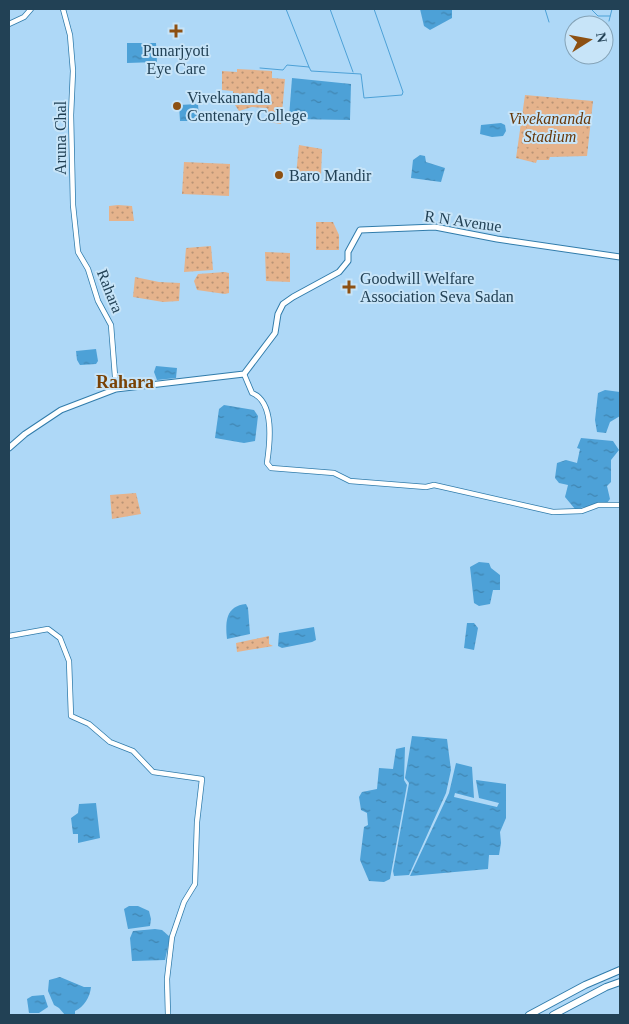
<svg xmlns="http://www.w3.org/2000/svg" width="629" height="1024" font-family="'Times New Roman',serif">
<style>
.green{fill:url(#green-dots)}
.pitch{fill:#e5b38c}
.water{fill:url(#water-ripples)}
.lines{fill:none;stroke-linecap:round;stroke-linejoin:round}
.stream{stroke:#4da1d7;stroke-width:1}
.minor-casing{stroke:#317cab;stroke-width:6}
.major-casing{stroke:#317cab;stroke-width:7}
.highway-casing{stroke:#317cab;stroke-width:8}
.minor{stroke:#fff;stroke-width:4.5}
.major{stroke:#fff;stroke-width:5}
.highway{stroke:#fff;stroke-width:6}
.poi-dot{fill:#8d5012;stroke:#c7e4f8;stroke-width:2}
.labels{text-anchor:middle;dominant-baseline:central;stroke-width:4;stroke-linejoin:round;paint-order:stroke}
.poi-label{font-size:16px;fill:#224155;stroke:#c7e4f8;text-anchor:start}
.park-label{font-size:16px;font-style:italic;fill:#673809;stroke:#c7e4f8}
.street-label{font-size:16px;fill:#224155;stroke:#c7e4f8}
.neighbourhood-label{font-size:18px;font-weight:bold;fill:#794206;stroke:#c7e4f8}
</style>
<defs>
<pattern id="green-dots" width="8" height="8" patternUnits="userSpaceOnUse" patternTransform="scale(1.25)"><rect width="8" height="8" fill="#e5b38c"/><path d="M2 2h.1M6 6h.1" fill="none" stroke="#b99375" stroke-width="1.8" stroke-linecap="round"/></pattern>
<pattern id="water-ripples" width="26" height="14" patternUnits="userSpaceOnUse" patternTransform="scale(1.25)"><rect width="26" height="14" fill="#4da1d7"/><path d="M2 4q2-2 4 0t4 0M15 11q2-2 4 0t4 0" fill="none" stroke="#4085b1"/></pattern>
</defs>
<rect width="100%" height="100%" fill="#aed8f7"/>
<g class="green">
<polygon points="237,69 272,71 272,78 285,79 281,124 268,122 267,108 252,107 239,111 233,102 233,91 222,90 222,71 237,72"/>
<polygon points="525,95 593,101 587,156 550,157 549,160 537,160 536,163 516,158"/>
<polygon points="299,145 322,149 321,177 296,175"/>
<polygon points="184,162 230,164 229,196 182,194"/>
<polygon points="118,205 132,206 134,221 109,221 109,206"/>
<polygon points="316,222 333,222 339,235 339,250 316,250"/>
<polygon points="211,246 213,270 184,272 186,248"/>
<polygon points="265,252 290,253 290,282 266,281"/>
<polygon points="225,272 229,273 229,293 225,294 197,290 194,281 198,274"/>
<polygon points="135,277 159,282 180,283 179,301 163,302 133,297"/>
<polygon points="136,493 141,514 112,519 110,495"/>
<polygon points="269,636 269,644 273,646 237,652 236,643"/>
</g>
<polygon class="pitch" points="529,107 585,111 581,151 525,147"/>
<g class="water">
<polygon points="420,9 452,9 452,18 430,30 424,26"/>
<polygon points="127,43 156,43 157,62 127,63"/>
<polygon points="292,78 351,84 350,120 291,119 289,117"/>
<polygon points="198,104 199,121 180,121 179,105"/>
<polygon points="501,123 505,125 506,131 503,136 492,137 480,134 481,125"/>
<polygon points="420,155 425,156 426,162 445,168 441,182 411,178 413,160"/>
<polygon points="96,349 98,361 96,364 80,365 77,360 76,351"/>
<polygon points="156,366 177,368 176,378 157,380 154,372"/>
<polygon points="605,390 620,392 620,416 610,422 606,433 597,432 595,420 598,393"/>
<polygon points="224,405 254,410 258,416 255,441 244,443 215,438 219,409"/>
<polygon points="581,438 613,441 619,450 611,460 611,482 607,486 610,499 607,503 575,509 565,497 568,485 559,483 555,478 557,463 566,460 577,463 580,449 577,448"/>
<polygon points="479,562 489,563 491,568 500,575 500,590 493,590 490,604 479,606 474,603 470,567"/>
<path d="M246 604 248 608 250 634 227 639C225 621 226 606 246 604Z"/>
<polygon points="467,623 474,623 478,628 474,650 464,648"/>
<polygon points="314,627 316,640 312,642 282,648 278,646 279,633"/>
<polygon points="412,736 447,739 451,770 446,793 409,875 394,876 393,871 409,783 405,778"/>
<polygon points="405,747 404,780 407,785 390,879 384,882 369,881 360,860 364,827 368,825 367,813 361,810 359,797 362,792 377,789 379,768 393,769 396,749"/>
<polygon points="456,763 472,767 474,798 455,793 454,797 497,807 499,803 479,798 476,780 506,784 506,818 500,832 501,843 499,855 489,855 488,869 410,876 449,793"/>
<polygon points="96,803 100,838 78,843 78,834 73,834 71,818 78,813 79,804"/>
<polygon points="129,906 138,906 149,911 151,919 150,926 128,929 124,909"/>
<polygon points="155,929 162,930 170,937 165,960 132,961 130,938 133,931"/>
<path d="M60 977 84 987H91C90 997 84 1007 75 1011V1015H65L59 1008 54 1005 48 991 49 980Z"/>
<polygon points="44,995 48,1007 39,1013 29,1013 27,999 32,996"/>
</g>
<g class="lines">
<g class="stream">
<polyline points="286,9 309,67"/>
<polyline points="330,9 353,72"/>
<polyline points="545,9 549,22"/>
<polyline points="591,9 598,16 610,16"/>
<polyline points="609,21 612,9"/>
<polyline points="260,68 283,70 287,65 309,67 311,71 361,74 364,98 402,95 403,92 374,9"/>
</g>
<g class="minor-casing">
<g id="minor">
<polyline points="63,9 70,35 73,71 71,115 73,205 78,252 88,269 98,301 111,325 116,389"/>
<polyline points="9,24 24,17 31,9"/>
<path d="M244 374 252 393C275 402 270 443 267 463L271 468 334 473 350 481 426 487 434 485 553 512 582 511 598 505H620"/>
<polyline points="9,636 48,629 60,638 69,661 71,716 89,724 110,742 133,751 153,772 202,779 197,822 195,884 184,902 172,937 167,979 168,1015"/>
</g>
</g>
<g class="major-casing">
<polyline id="major" points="9,448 25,434 61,410 116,389 244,374 275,333 278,314 283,304 293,297 339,272 348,261 348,252 360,230 435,227 497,239 620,257"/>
</g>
<g class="highway-casing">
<g id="highway">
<polyline points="529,1015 585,985 620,970"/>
<polyline points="553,1015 606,987 620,982"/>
</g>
</g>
<use href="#minor" class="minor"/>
<use href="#major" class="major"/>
<use href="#highway" class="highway"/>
</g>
<g class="poi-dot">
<path d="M173.5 23.5h5v5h5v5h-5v5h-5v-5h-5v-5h5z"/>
<circle cx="177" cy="106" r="5"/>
<circle cx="279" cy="175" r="5"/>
<path d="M346.5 279.5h5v5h5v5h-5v5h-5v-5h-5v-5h5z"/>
</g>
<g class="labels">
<g class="poi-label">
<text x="176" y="50" text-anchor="middle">Punarjyoti<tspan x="176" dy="18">Eye Care</tspan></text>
<text x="187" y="97">Vivekananda<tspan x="187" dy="18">Centenary College</tspan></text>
<text x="289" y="175">Baro Mandir</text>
<text x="360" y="278">Goodwill Welfare<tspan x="360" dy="18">Association Seva Sadan</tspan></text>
</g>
<g class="park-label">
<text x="550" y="118">Vivekananda<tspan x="550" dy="18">Stadium</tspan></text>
</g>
<g class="street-label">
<text transform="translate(60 138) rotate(-90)">Aruna Chal</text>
<text transform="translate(463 221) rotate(8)">R N Avenue</text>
<text transform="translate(110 291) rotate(68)">Rahara</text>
</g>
<g class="neighbourhood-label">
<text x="125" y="382">Rahara</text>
</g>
</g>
<rect width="629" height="1024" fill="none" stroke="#224155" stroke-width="20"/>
<g transform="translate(589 40) rotate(79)"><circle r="24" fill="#c7e4f8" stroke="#85a3b7"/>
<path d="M0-4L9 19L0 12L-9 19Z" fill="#8d5012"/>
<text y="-8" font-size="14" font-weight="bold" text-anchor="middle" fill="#224155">N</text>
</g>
</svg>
